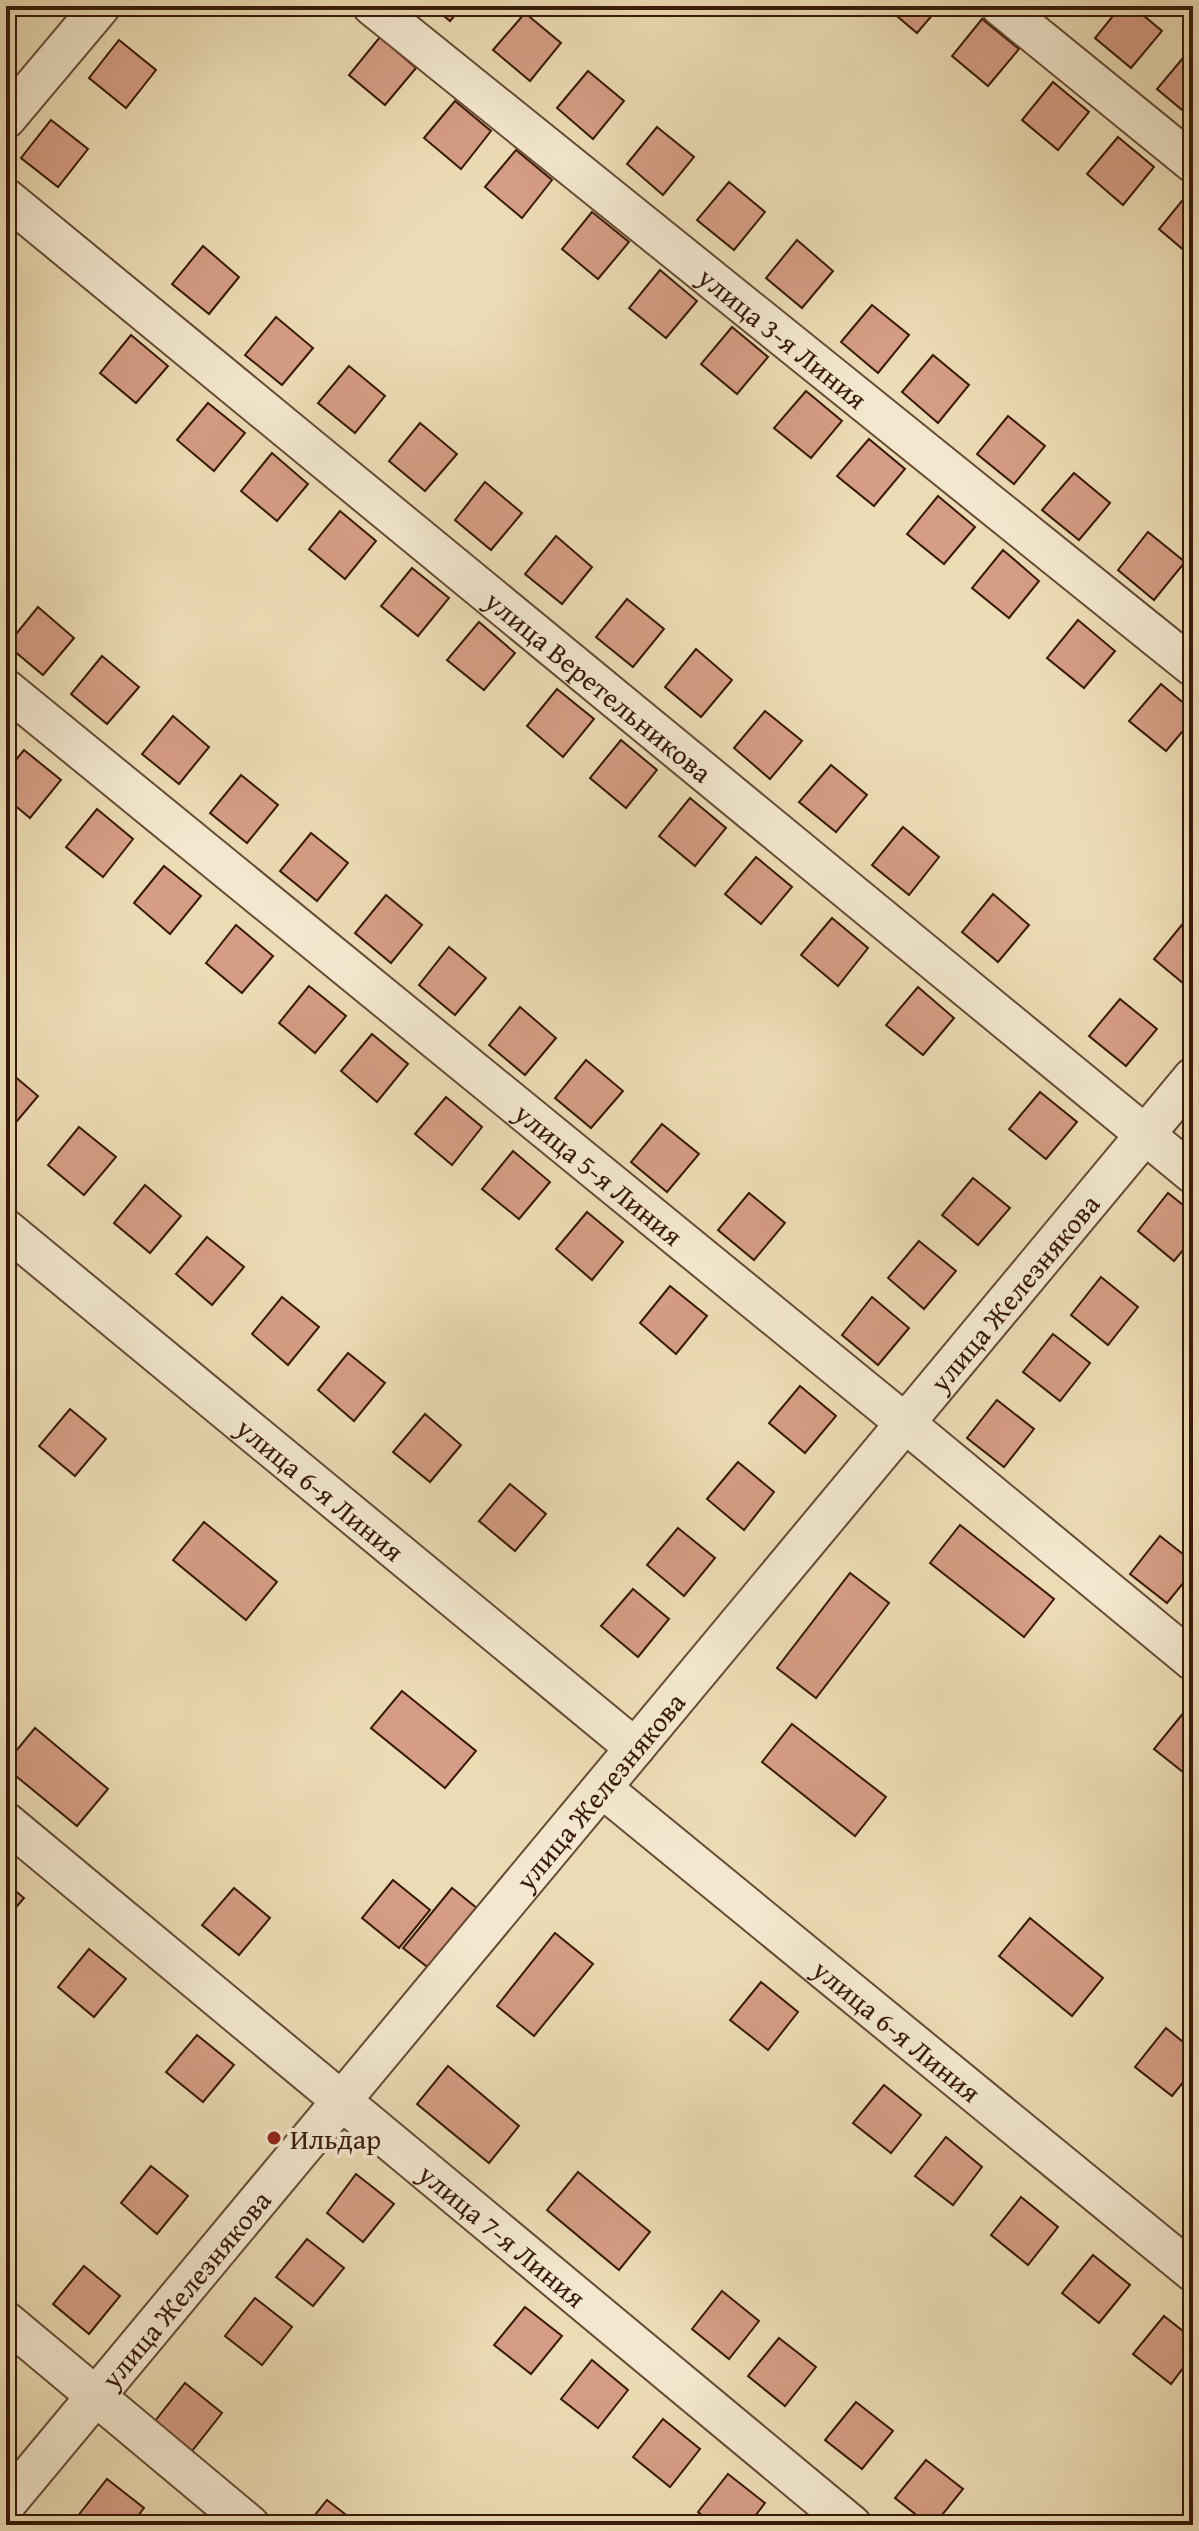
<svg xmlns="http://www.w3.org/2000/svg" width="1199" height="2531" font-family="'Gentium Book Plus',serif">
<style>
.building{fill:#d59d85;stroke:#391a08;stroke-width:2}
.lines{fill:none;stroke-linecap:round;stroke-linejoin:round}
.street-casing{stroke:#664a33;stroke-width:42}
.street{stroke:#f3e8cf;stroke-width:38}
.poi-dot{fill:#8f2418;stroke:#f3e8cf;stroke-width:3}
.labels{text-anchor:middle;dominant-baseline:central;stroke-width:8;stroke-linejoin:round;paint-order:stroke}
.street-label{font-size:28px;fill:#391a08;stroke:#f3e8cf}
.poi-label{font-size:28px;fill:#391a08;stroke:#f3e8cf;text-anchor:start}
</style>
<rect width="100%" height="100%" fill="#ecdcb5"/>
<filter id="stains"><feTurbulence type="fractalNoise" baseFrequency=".0025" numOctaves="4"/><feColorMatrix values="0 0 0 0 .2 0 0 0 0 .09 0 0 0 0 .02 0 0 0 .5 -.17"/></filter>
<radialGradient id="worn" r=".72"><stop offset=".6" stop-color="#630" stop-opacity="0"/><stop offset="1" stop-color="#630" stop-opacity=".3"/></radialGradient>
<g class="building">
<polygon points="432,6 463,6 450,21"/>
<polygon points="885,6 940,6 917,33"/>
<polygon points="1121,6 1132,6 1162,31 1131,68 1095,38"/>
<polygon points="525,13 561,43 530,81 493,50"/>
<polygon points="982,19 1019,49 988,86 952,56"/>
<polygon points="380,37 416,68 385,105 349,75"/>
<polygon points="119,40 156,70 126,108 89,78"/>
<polygon points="1188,52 1193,56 1193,119 1157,89"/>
<polygon points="588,71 624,101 593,139 557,108"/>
<polygon points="1053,82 1089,112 1058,150 1022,120"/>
<polygon points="455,101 491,131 461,169 424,138"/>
<polygon points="51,120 88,149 58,187 21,158"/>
<polygon points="657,127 694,157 663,195 627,164"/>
<polygon points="1118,137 1154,167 1123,205 1087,174"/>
<polygon points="516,150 552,180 522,218 485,187"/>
<polygon points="729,182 765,212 734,250 697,220"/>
<polygon points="1190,191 1193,194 1193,258 1159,229"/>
<polygon points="592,212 629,242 598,279 562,249"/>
<polygon points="6,234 15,241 6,252"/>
<polygon points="797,240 833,271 802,308 766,278"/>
<polygon points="203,246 239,277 209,314 172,284"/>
<polygon points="660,270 697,301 666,338 629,308"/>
<polygon points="872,305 909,335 878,373 841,342"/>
<polygon points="276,317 313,348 282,385 245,355"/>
<polygon points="732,327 768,357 737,394 701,364"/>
<polygon points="131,335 168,366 136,403 100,373"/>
<polygon points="933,355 969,385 938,423 902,392"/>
<polygon points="349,366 385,396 355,433 318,403"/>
<polygon points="806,391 842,421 811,458 774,428"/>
<polygon points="208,403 245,433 214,471 177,440"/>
<polygon points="1008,416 1045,446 1014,484 977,454"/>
<polygon points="420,423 457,454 425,491 389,461"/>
<polygon points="869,439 905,469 874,506 837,476"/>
<polygon points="272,453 308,484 277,521 241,491"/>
<polygon points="1074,473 1110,503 1079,540 1042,510"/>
<polygon points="485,482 522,513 491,550 455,520"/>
<polygon points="938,496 975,527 944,564 907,534"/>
<polygon points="340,511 376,541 345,579 309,549"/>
<polygon points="1148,532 1185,562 1154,600 1118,570"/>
<polygon points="556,536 592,567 562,604 525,574"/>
<polygon points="1003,550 1039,581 1009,618 972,588"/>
<polygon points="412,568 449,598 418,636 381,606"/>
<polygon points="627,599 664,629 633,667 596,637"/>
<polygon points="38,607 74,638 43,675 7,645"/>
<polygon points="1078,620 1115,651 1084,688 1047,658"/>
<polygon points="479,622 515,653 484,690 447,660"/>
<polygon points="696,649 732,680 701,717 665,687"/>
<polygon points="102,656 139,687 107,724 71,694"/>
<polygon points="1161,684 1193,711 1193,719 1166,751 1129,721"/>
<polygon points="557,689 594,719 563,757 527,726"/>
<polygon points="765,711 802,741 770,779 734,748"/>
<polygon points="173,716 209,747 179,784 142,754"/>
<polygon points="621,740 657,770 626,808 590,778"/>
<polygon points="24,750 61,780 30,818 6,798 6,772"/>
<polygon points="831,765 867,795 836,832 799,802"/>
<polygon points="241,775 278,805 247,843 210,813"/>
<polygon points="690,798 726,828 695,866 659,836"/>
<polygon points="97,809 133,839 103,877 66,847"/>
<polygon points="903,827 939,857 909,895 872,865"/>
<polygon points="311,833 348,863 317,901 280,871"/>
<polygon points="756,857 792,887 761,924 725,894"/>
<polygon points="164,866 201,896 170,934 134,903"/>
<polygon points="993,894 1029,925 998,962 962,932"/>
<polygon points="386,895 422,925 391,963 355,933"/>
<polygon points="832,918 868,948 838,986 801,955"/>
<polygon points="1185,921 1193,928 1193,986 1190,989 1154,959"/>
<polygon points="236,925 273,956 242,993 206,963"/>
<polygon points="449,947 486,978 455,1015 419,985"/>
<polygon points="309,986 346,1016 315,1053 279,1023"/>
<polygon points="918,987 954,1018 923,1055 886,1025"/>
<polygon points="1120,999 1157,1029 1126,1066 1089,1036"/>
<polygon points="520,1007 556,1038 525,1075 489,1045"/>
<polygon points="372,1034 408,1064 377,1102 341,1071"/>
<polygon points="586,1060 623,1091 591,1128 555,1098"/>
<polygon points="6,1069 38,1096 7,1133 6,1133"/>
<polygon points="1040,1092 1077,1122 1046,1159 1009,1129"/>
<polygon points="446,1097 482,1127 452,1165 415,1134"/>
<polygon points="662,1124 699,1154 667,1192 631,1162"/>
<polygon points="79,1127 116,1157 84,1195 48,1165"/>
<polygon points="513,1151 550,1182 519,1219 482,1189"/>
<polygon points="973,1178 1010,1208 978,1245 942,1215"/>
<polygon points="145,1185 181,1216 150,1253 114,1223"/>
<polygon points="749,1193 785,1223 754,1260 718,1230"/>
<polygon points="1168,1193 1193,1213 1193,1238 1174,1261 1138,1231"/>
<polygon points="587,1212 623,1242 592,1280 556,1249"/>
<polygon points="207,1237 244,1267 212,1305 176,1274"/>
<polygon points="919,1241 956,1271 924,1309 888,1278"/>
<polygon points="1101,1277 1138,1307 1108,1345 1071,1315"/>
<polygon points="670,1286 707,1316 676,1354 640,1323"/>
<polygon points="282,1297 319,1327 288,1365 252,1334"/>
<polygon points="872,1297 909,1328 878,1365 842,1335"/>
<polygon points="1053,1334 1090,1363 1060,1401 1023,1372"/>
<polygon points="348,1353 385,1383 354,1421 318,1390"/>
<polygon points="800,1386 836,1416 805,1453 769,1423"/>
<polygon points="997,1400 1034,1429 1004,1467 967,1438"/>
<polygon points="70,1409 106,1439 75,1476 39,1446"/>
<polygon points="425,1414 461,1445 430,1482 393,1452"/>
<polygon points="738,1462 774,1492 744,1530 707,1499"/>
<polygon points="510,1484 546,1514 515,1551 479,1521"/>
<polygon points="204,1522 277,1582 246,1620 173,1560"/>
<polygon points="960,1525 1054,1599 1024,1637 930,1563"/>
<polygon points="678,1528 715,1558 684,1596 647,1565"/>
<polygon points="1160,1536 1193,1562 1193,1571 1167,1603 1130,1574"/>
<polygon points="850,1573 889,1603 816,1698 777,1668"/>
<polygon points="633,1589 669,1619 638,1657 601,1626"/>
<polygon points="402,1691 476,1751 445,1788 371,1728"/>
<polygon points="1185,1711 1193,1717 1193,1780 1154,1749"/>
<polygon points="792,1724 886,1797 855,1836 762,1762"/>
<polygon points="35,1728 108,1789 77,1826 6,1768 6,1763"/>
<polygon points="393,1880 430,1910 399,1948 362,1918"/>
<polygon points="6,1883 24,1898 6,1919"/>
<polygon points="234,1888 270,1918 239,1955 202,1925"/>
<polygon points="452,1888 478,1909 430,1969 403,1948"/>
<polygon points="1030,1918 1103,1978 1072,2016 999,1956"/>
<polygon points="555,1933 593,1964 534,2036 497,2006"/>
<polygon points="89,1949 126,1979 94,2017 58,1987"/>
<polygon points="761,1982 798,2012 768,2050 730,2020"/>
<polygon points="1166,2028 1193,2050 1193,2070 1172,2096 1135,2067"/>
<polygon points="197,2035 234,2065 203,2102 166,2072"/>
<polygon points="448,2066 519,2126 489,2163 417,2104"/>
<polygon points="884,2085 921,2115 891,2153 853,2123"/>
<polygon points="946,2137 982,2167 953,2205 915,2176"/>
<polygon points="151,2166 188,2196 157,2234 121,2203"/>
<polygon points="578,2172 650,2232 619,2270 547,2210"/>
<polygon points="356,2174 394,2204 363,2242 327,2213"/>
<polygon points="1021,2197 1058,2227 1028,2265 991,2235"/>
<polygon points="307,2239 344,2268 313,2306 276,2277"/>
<polygon points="1093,2255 1130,2285 1099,2323 1062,2293"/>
<polygon points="84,2266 120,2296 89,2334 53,2304"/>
<polygon points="722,2291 759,2321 729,2359 692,2329"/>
<polygon points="255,2298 292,2327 262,2365 225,2336"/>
<polygon points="525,2307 562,2336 531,2374 494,2345"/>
<polygon points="1164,2316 1193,2339 1193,2355 1171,2384 1133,2354"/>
<polygon points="779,2338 816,2367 785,2406 748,2376"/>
<polygon points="592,2360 628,2390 598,2428 561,2399"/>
<polygon points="185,2383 222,2413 192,2451 155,2421"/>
<polygon points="856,2402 893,2431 862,2469 825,2440"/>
<polygon points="663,2419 700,2449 670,2487 633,2457"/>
<polygon points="926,2460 963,2489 934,2525 929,2525 895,2498"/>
<polygon points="728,2474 765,2503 748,2525 714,2525 698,2512"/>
<polygon points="107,2479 144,2508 131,2525 87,2525 77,2517"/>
<polygon points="327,2500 359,2525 307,2525"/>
</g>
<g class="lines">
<g class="street-casing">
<g id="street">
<path id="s1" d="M372 6 1193 667"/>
<polyline points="1000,6 1193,163"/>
<polyline points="6,119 101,6"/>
<path id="s2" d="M6 198 1193 1174"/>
<path id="s3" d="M6 689 905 1423 1193 1661"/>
<path id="s4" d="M6 1229 635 1748"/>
<path id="s5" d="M602 1788 1193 2272"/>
<path id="s6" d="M6 1822 852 2525"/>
<polyline points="6,2321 250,2525"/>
<path id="s7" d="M6 2504 1193 1077"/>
</g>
</g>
<use href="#street" class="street"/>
</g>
<circle class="poi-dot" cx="274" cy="2138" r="8"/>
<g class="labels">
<g class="street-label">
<text stroke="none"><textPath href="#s1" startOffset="528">улица 3-я Линия</textPath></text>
<text stroke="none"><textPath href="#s2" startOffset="768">улица Веретельникова</textPath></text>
<text stroke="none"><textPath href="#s3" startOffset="766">улица 5-я Линия</textPath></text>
<text stroke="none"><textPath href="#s7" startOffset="1576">улица Железнякова</textPath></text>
<text stroke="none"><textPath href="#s4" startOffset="408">улица 6-я Линия</textPath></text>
<text stroke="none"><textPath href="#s7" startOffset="928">улица Железнякова</textPath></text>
<text stroke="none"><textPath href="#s5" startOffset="382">улица 6-я Линия</textPath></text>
<text stroke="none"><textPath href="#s6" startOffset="646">улица 7-я Линия</textPath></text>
<text stroke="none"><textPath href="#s7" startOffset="280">улица Железнякова</textPath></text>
</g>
<g class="poi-label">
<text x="290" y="2138">Ильдар</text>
</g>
</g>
<rect width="1199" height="2531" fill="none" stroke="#ecdcb5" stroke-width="32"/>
<rect x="8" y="8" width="1183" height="2515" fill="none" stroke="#391a08" stroke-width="4"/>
<rect x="16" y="16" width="1167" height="2499" fill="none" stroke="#391a08" stroke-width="2"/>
<rect width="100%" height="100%" filter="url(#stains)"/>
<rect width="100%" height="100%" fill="url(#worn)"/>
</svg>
